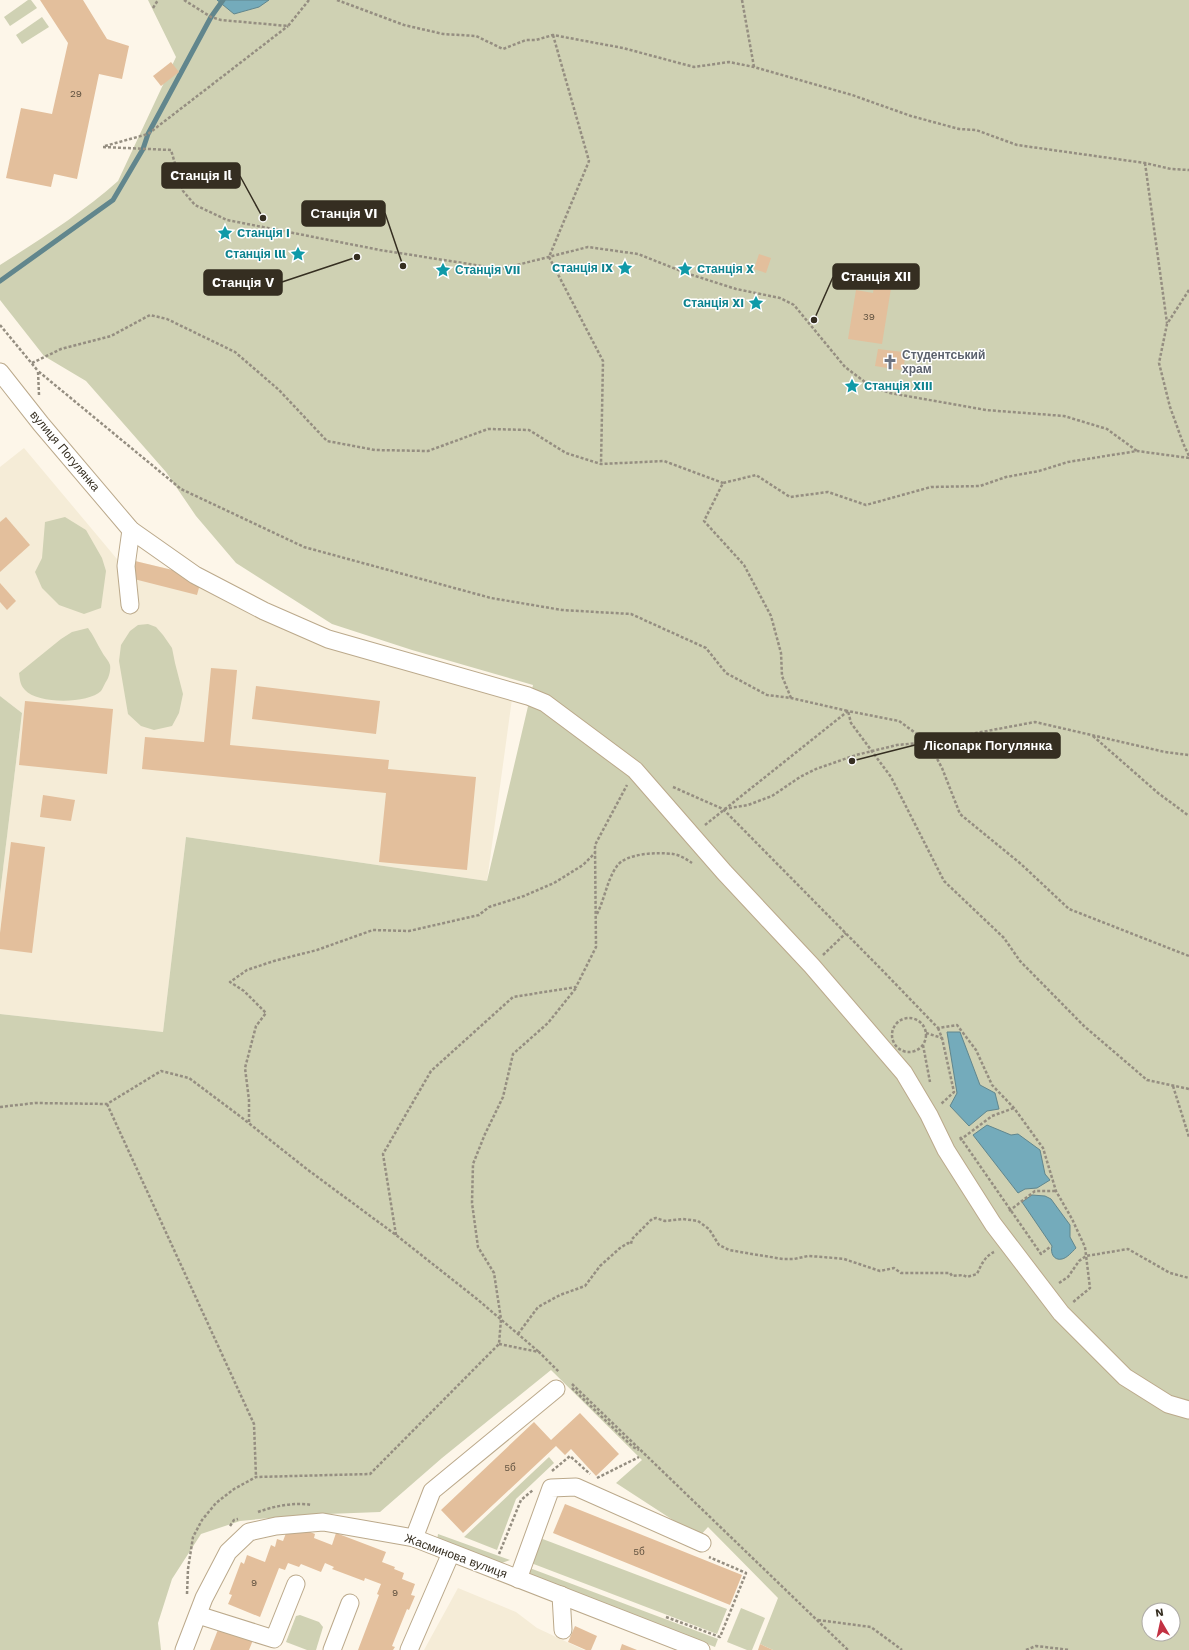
<svg xmlns="http://www.w3.org/2000/svg" width="1189" height="1650" font-family="'Work Sans',sans-serif">
<style>
.industrial{fill:#f5ecd7}
.green{fill:#cfd1b3;fill-rule:evenodd}
.water{fill:#74abbb;stroke:#61868d}
.lines{fill:none;stroke-linecap:round;stroke-linejoin:round}
.stream{stroke:#61868d;stroke-width:5}
.building{fill:#e3bf9c}
.minor-casing{stroke:#bba98b;stroke-width:19}
.path{stroke:#958e81;stroke-width:2.5;stroke-dasharray:3 2;stroke-linecap:butt}
.minor{stroke:#fff;stroke-width:17}
.labels{text-anchor:middle;dominant-baseline:central;stroke-width:3;stroke-linejoin:round;paint-order:stroke}
.number-label{font-size:10px;fill:#605240}
.culture-label{font-size:12px;font-weight:bold;fill:#0d838f;stroke:#fff;text-anchor:start}
.worship-label{font-size:12px;font-weight:bold;fill:#5b616d;stroke:#fff;text-anchor:start}
.street-label{font-size:12px;fill:#352e21;stroke:#fff}
.leader{fill:none;stroke:#352e21;stroke-width:1.5}
.callout-dot{fill:#352e21;stroke:#fff;stroke-width:1.5}
.callout{fill:#352e21;stroke:#352e21;stroke-width:1.5}
.callout-label{font-size:13px;text-anchor:middle;font-weight:bold;fill:#fff}
</style>
<rect width="100%" height="100%" fill="#fdf6e9"/>
<g class="industrial">
<polygon points="24,448 122,565 135,561 185,573 200,584 312,642 404,667 512,699 487,881 186,837 163,1032 0,1014 0,894 22,713 0,696 0,467"/>
<polygon points="458,1588 516,1612 537,1628 584,1650 424,1650"/>
</g>
<g class="green">
<polygon points="28,0 31,0 37,8 10,26 4,17"/>
<path d="M148 0H1189V1650H773L760 1644 778 1598 708 1527 699 1537 616 1483 642 1460 551 1370 442 1458 380 1512 301 1515 240 1521 201 1534 172 1579 158 1623 161 1650H0V1014L163 1032 186 837 487 881 533 685 412 650 332 624 236 563 196 516 166 472 86 381 44 356 0 300V265C41 239 82 213 118 181L176 57ZM1149 1610H1173V1634H1149Z"/>
<polygon points="42,17 49,27 22,44 16,35"/>
<polygon points="65,517 86,530 102,558 106,571 101,608 84,614 59,605 42,588 35,572 42,558 45,522"/>
<polygon points="148,624 156,627 163,635 172,648 175,663 183,694 179,713 172,726 154,730 141,726 128,714 119,661 121,645 130,631 138,625"/>
<path d="M88 628C94 636 97 644 102 652 104 656 109 661 110 665 111 669 109 677 107 680 105 683 103 688 101 691 88 704 37 704 25 690 20 685 20 680 19 673L61 639 72 632Z"/>
<polygon points="0,696 22,713 0,894"/>
<polygon points="549,1457 554,1463 516,1499 497,1550 464,1537"/>
<polygon points="438,1534 510,1560 499,1564 437,1541"/>
<polygon points="540,1538 727,1609 717,1634 531,1563"/>
<polygon points="527,1567 718,1639 715,1647 529,1575"/>
<polygon points="741,1608 765,1618 752,1650 747,1650 727,1642"/>
<polygon points="300,1615 319,1622 323,1627 316,1650 307,1650 286,1642 296,1616"/>
</g>
<g class="water">
<polygon points="217,0 269,0 259,7 234,14"/>
<polygon points="947,1032 960,1032 980,1085 995,1093 999,1109 987,1111 969,1126 950,1106 957,1093"/>
<polygon points="987,1125 1011,1135 1018,1134 1040,1150 1045,1174 1050,1180 1037,1188 1025,1189 1018,1193 973,1135"/>
<path d="M1032 1195 1045 1196 1051 1199 1070 1225V1237L1076 1248C1072 1252 1067 1258 1062 1259 1054 1261 1050 1253 1052 1246L1022 1202Z"/>
</g>
<g class="lines">
<polyline class="stream" points="0,281 113,200 143,149 148,134 211,17 223,0"/>
</g>
<g class="building">
<polygon points="40,0 83,0 107,39 129,46 122,79 99,74 77,179 54,174 51,187 6,178 21,108 52,114 68,43"/>
<polygon points="171,62 179,72 161,86 153,76"/>
<polygon points="759,254 771,258 766,273 754,269"/>
<polygon points="875,280 892,282 882,344 848,339 856,290 873,293"/>
<polygon points="878,349 903,352 905,358 904,365 900,370 875,366"/>
<polygon points="6,517 30,545 0,572 0,522"/>
<polygon points="135,561 185,573 200,584 197,595 130,578"/>
<polygon points="0,583 16,601 7,610 0,602"/>
<polygon points="211,668 237,670 230,745 389,760 388,769 476,777 467,870 379,862 386,793 142,769 145,737 204,742"/>
<polygon points="256,686 380,701 376,734 252,719"/>
<polygon points="25,701 113,709 107,774 19,765"/>
<polygon points="43,795 75,800 71,821 40,817"/>
<polygon points="11,842 45,847 32,953 0,949 0,933"/>
<polygon points="580,1413 619,1454 596,1476 571,1449 565,1455 556,1446 463,1533 441,1510 534,1422 551,1440"/>
<polygon points="565,1504 742,1575 730,1605 553,1533"/>
<polygon points="298,1527 315,1534 314,1538 332,1545 336,1533 386,1552 382,1562 395,1567 394,1569 404,1573 402,1579 415,1584 411,1595 415,1596 409,1610 407,1609 392,1646 395,1647 393,1650 358,1650 379,1595 377,1594 381,1584 365,1578 364,1581 332,1569 334,1567 325,1563 321,1572 301,1564 299,1567 288,1563 285,1570 279,1568 260,1617 228,1604 232,1595 229,1594 241,1562 244,1564 247,1555 265,1562 271,1545 275,1547 277,1539 283,1541 288,1528"/>
<polygon points="575,1626 597,1636 591,1650 586,1650 568,1642"/>
<polygon points="219,1627 253,1640 249,1650 210,1650"/>
<polygon points="622,1644 637,1650 620,1650"/>
<polygon points="760,1644 773,1650 758,1650"/>
</g>
<g class="lines">
<g class="minor-casing">
<g id="minor">
<polyline points="0,372 41,424 131,530 195,575 264,611 328,639 528,696 545,703 635,770 724,872 812,966 904,1073 929,1115 946,1150 993,1224 1061,1313 1125,1377 1168,1404 1189,1410"/>
<polyline points="130,605 126,566 131,530"/>
<polyline points="414,1538 432,1491 556,1389"/>
<polyline points="518,1579 551,1488 576,1487 702,1543"/>
<polyline points="561,1595 563,1630"/>
<polyline points="198,1615 274,1639 296,1584"/>
<polyline points="184,1650 204,1598 228,1552 249,1532 276,1526 323,1522 414,1538 701,1650"/>
<polyline points="332,1650 350,1603"/>
<polyline points="409,1650 451,1553"/>
</g>
</g>
<g class="path">
<polyline points="184,0 211,17 221,20 288,26 309,0"/>
<polyline points="337,0 404,25 443,34 476,36 503,49 526,40 536,40 553,35 623,48 694,67 729,62 754,67 852,95 911,116 959,129 976,130 1017,145 1145,163 1171,169 1189,170"/>
<polyline points="742,0 754,67"/>
<polyline points="153,8 158,0"/>
<polyline points="553,35 589,161 549,257 603,361 601,464"/>
<polyline points="105,146 148,134 288,26"/>
<polyline points="103,147 171,150 183,191 195,205 227,220 380,250 501,269 588,247 638,254 686,273 736,289 780,298 794,305 845,367 869,385 890,393 986,410 1064,416 1107,429 1137,451"/>
<polyline points="1145,163 1167,323"/>
<polyline points="1189,290 1167,324 1159,363 1170,407 1183,443 1189,456"/>
<polyline points="0,325 38,371"/>
<polyline points="32,363 61,349 111,336 150,315 167,319 235,352 279,390 327,441 375,450 428,451 488,429 529,430 566,453 601,464 664,461 723,483"/>
<polyline points="39,395 38,371 181,489 304,547 491,598 562,610 631,614 706,648 726,673 767,695 791,698 848,711 851,723 891,777 944,881 1004,938 1020,961 1084,1026 1147,1080 1189,1089"/>
<polyline points="791,698 782,676 781,653 771,616 744,565 704,521 723,483 756,475 790,497 828,492 866,505 931,487 980,486 1006,477 1039,471 1068,462 1137,451 1189,458"/>
<polyline points="1093,736 1158,793 1189,816"/>
<polyline points="673,787 723,809 883,971 938,1028 957,1025 976,1050 992,1085 1014,1108 1043,1148 1056,1191 1072,1219 1085,1247 1090,1288 1072,1303"/>
<polyline points="724,809 748,805 772,796 800,777 816,769 856,755 897,745 928,742 1035,722 1165,752 1189,755"/>
<polyline points="705,825 848,711 899,721 928,742 942,768 960,814 1021,864 1069,909 1189,956"/>
<path d="M597 914C605 898 607 880 617 866 626 853 658 852 673 854 680 855 686 859 692 863"/>
<polyline points="823,955 846,933"/>
<circle cx="909" cy="1035" r="17"/>
<polyline points="938,1028 942,1038 954,1092 941,1104"/>
<polyline points="926,1033 942,1038"/>
<polyline points="923,1045 930,1082"/>
<polyline points="1173,1086 1189,1137"/>
<polyline points="107,1104 254,1424 256,1477"/>
<polyline points="0,1107 35,1103 107,1104 161,1071 189,1078 241,1117 308,1170 396,1235 477,1299 539,1352"/>
<polyline points="249,1122 249,1100 245,1068 256,1026 266,1013 244,991 230,982 247,970 274,961 317,950 373,930 409,931 479,915 489,907 524,896 554,883 583,865 595,853"/>
<polyline points="960,1137 1041,1254 1050,1247"/>
<polyline points="960,1140 992,1116 1014,1108"/>
<polyline points="1009,1211 1035,1191 1056,1191"/>
<polyline points="396,1235 383,1154 431,1071 513,997 576,987 596,947 595,845 627,785"/>
<polyline points="1059,1283 1068,1277 1079,1261 1086,1256 1128,1249 1170,1273 1189,1278"/>
<path d="M518 1334 538 1307 560 1295 585 1286 600 1266 620 1248 628 1243 631 1244 632 1239 652 1219 656 1218 665 1221 683 1219 698 1221 709 1229 719 1245 729 1250 752 1254 783 1259H794L808 1256 823 1257 844 1259 880 1271 894 1268 901 1273H950L952 1276 963 1275 967 1277 977 1274C981 1265 985 1256 994 1252"/>
<polyline points="499,1344 539,1352 559,1372"/>
<polyline points="572,1384 848,1650"/>
<polyline points="572,1388 633,1447 639,1450"/>
<polyline points="552,1471 570,1456 590,1474"/>
<polyline points="597,1478 639,1457"/>
<path d="M258 1512C274 1506 295 1502 312 1505"/>
<polyline points="230,1526 234,1520 238,1519"/>
<polyline points="499,1554 521,1500 533,1490"/>
<polyline points="187,1594 188,1569 193,1537 202,1520 216,1503 234,1489 256,1477 370,1474 499,1344 501,1319 494,1273 478,1247 472,1203 473,1164 485,1134 503,1097 513,1054 548,1023 576,988"/>
<polyline points="666,1617 720,1637 746,1573 709,1557"/>
<polyline points="818,1620 871,1627 902,1650"/>
<polyline points="1026,1650 1036,1646 1070,1650"/>
</g>
<use href="#minor" class="minor"/>
</g>
<defs>
<g id="sight-bare" transform="scale(1.2)"><path d="M0-6L1.8-2.2L6-1.7L2.9 1.2L3.7 5.4L0 3.3L-3.7 5.4L-2.9 1.2L-6-1.7L-1.8-2.2Z" fill="#0f9aa8" stroke="#fff" stroke-width="2.5" paint-order="stroke"/></g>
<g id="church-bare" transform="scale(1.2)"><path d="M-1.2-6h2.4v3.5h3.3v2.4h-3.3V6h-2.4V-.1h-3.3v-2.4h3.3Z" fill="#6b7280" stroke="#fff" stroke-width="2.5" paint-order="stroke"/></g>
</defs>
<g fill-rule="evenodd">
<use href="#sight-bare" x="225" y="233"/>
<use href="#sight-bare" x="298" y="254"/>
<use href="#sight-bare" x="625" y="268"/>
<use href="#sight-bare" x="685" y="269"/>
<use href="#sight-bare" x="443" y="270"/>
<use href="#sight-bare" x="756" y="303"/>
<use href="#church-bare" x="890" y="362"/>
<use href="#sight-bare" x="852" y="386"/>
</g>
<g class="labels">
<g class="number-label">
<text x="76" y="93">29</text>
<text x="869" y="316">39</text>
<text x="510" y="1467">5б</text>
<text x="639" y="1551">5б</text>
<text x="254" y="1582">9</text>
<text x="395" y="1592">9</text>
</g>
<g class="culture-label">
<text x="237" y="233">Cтанція I</text>
<text x="286" y="254" text-anchor="end">Cтанція lll</text>
<text x="613" y="268" text-anchor="end">Cтанція IX</text>
<text x="697" y="269">Cтанція X</text>
<text x="455" y="270">Станція VII</text>
<text x="744" y="303" text-anchor="end">Cтанція XI</text>
<text x="864" y="386">Cтанція XIII</text>
</g>
<g class="worship-label">
<text x="902" y="355">Студентський<tspan x="902" dy="14">храм</tspan></text>
</g>
<g class="street-label">
<text transform="translate(65 451) rotate(50)">вулиця Погулянка</text>
<text transform="translate(456 1556) rotate(20)">Жасминова вулиця</text>
</g>
</g>
<path class="leader" d="M263 218L240 176M403 266L385 213M814 320L833 277M357 257L282 282M852 761L915 745"/>
<g class="callout-dot">
<circle cx="263" cy="218" r="4"/>
<circle cx="403" cy="266" r="4"/>
<circle cx="814" cy="320" r="4"/>
<circle cx="357" cy="257" r="4"/>
<circle cx="852" cy="761" r="4"/>
</g>
<g class="callout">
<rect x="162" y="163" width="78" height="25" rx="4"/>
<rect x="302" y="201" width="83" height="25" rx="4"/>
<rect x="833" y="264" width="86" height="25" rx="4"/>
<rect x="204" y="270" width="78" height="25" rx="4"/>
<rect x="915" y="733" width="145" height="25" rx="4"/>
</g>
<g class="callout-label">
<text x="201" y="180">Cтанція Il</text>
<text x="344" y="218">Станція VI</text>
<text x="876" y="281">Cтанція XII</text>
<text x="243" y="287">Cтанція V</text>
<text x="988" y="750">Лісопарк Погулянка</text>
</g>
<g transform="translate(1161 1622) rotate(351)"><circle r="19" fill="#ffffff" stroke="#aeaba6"/>
<path d="M0-3L7 15L0 10L-7 15Z" fill="#c23143"/>
<text y="-6" font-size="11" font-weight="bold" text-anchor="middle" fill="#352e21">N</text>
</g>
</svg>
